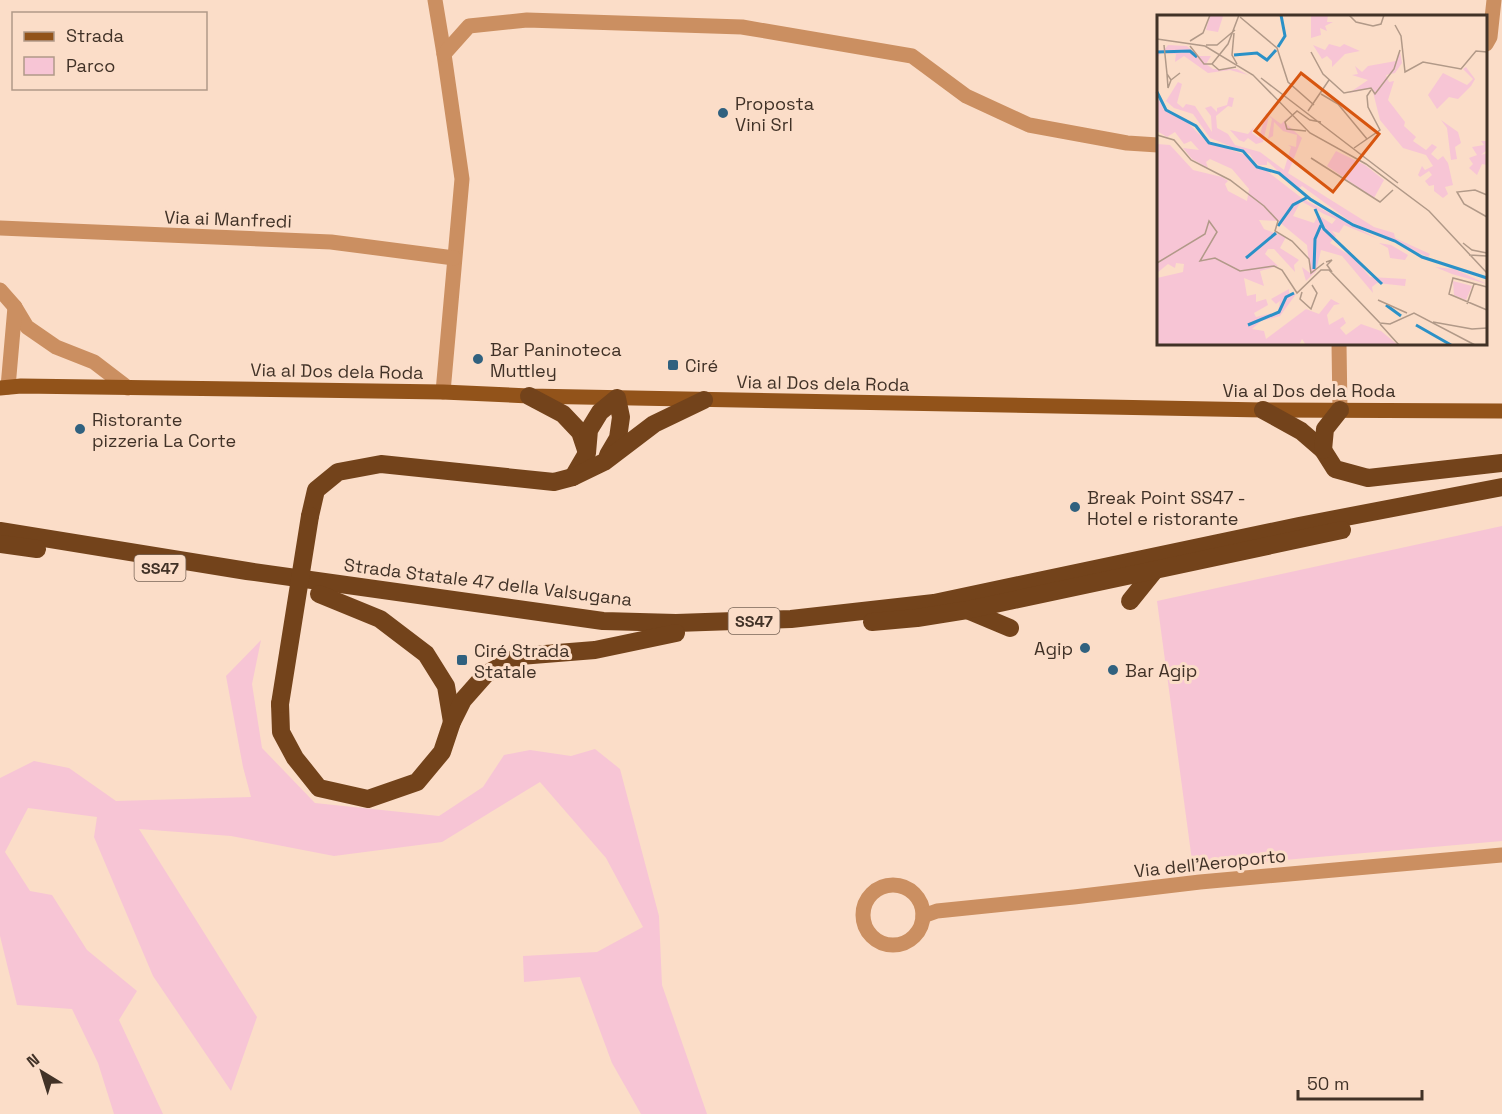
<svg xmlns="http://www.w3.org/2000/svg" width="1502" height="1114" font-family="'Space Grotesk',sans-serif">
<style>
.green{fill:#f7c5d5}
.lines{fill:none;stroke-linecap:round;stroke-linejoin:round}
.minor{stroke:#cb8f61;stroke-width:15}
.major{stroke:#92531a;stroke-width:15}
.highway{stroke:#73431b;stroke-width:18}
.highway-bridge{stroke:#73431b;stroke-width:18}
.poi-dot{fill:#30617f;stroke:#fbddc8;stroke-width:2}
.labels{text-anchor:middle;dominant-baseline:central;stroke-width:6;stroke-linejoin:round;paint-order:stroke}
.shield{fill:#fbddc8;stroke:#796557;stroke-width:1.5}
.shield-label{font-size:16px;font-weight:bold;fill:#413227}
.poi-label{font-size:18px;fill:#413227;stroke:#fbddc8;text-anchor:start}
.street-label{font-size:18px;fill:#413227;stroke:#fbddc8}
.inset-river{fill:none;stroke:#2b91c7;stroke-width:3}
.inset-road{fill:none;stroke:#b19988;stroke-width:1.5}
.view{fill:#d7550f;fill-opacity:0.15;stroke:#d7550f;stroke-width:3}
.inset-edge{fill:none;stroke:#413227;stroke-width:3}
</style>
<rect width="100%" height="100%" fill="#fbddc8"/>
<g class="green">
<polygon points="1502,526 1502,841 1193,868 1157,601"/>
<polygon points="261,640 252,684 262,748 315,803 439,816 483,787 504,755 530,750 571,756 595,749 620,769 659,916 662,985 707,1114 641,1114 612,1063 580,977 524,982 523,956 597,952 643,927 606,858 540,782 442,842 334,856 231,836 139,829 257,1017 231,1091 153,976 94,837 97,817 28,808 5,852 30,891 52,895 87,950 137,991 119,1020 163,1114 114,1114 98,1063 72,1009 17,1005 0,936 0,778 34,761 69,768 116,801 251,797 243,767 226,676"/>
</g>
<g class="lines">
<g class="minor">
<polyline points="435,0 444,54 462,179 443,392"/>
<polyline points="1486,44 1490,37 1494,0"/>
<polyline points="444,54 469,26 527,20 742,27 912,56 966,96 1029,125 1127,143 1158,145"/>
<polyline points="0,228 331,242 454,258"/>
<polyline points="0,290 15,307 27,327 56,347 94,362 128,388"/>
<polyline points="1339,344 1340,410"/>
<polyline points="8,387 15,307"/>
<circle cx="893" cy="915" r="30"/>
<polyline points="923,916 937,911 1074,897 1200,882 1502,855"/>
</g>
<polyline class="major" points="0,388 21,386 443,392 529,396 1263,410 1502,411"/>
<g class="highway">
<polyline points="529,396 563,414 580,432 586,450"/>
<polyline points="1263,410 1301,431 1323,450 1335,469 1368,478 1502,463"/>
<polyline points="1323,450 1325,429 1340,410"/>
<polyline points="573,477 587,453 589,430 600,412 617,398 621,417 618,438 608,455"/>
<polyline points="310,516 316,490 338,472 381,464 554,482 573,477 604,462 654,424 704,400"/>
<polyline points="0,531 247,571 603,621 676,623 791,619 934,603 1299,526 1502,487"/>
<polyline points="0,544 37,549"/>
<polyline points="319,594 380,619 426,654 446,686 452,722"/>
<polyline points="1130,601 1155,570"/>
<polyline points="967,610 1010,628"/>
<polyline points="872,622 917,618 967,610 1342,530"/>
<polyline points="280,704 281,732 295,758 319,788 368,799 417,782 442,752 452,722 463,700 486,674 520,656 595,650 676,633"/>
</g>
<polyline class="highway-bridge" points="280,704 310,516"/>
</g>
<g class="poi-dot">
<circle cx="723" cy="113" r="6"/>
<circle cx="478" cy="359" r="6"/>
<rect x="667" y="359" width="12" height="12" rx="3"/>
<circle cx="80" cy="429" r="6"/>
<circle cx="1075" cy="507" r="6"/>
<circle cx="1085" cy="648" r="6"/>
<rect x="456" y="654" width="12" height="12" rx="3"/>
<circle cx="1113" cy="670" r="6"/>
</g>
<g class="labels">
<g class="shield">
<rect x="134.5" y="555" width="51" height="26" rx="4.5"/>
<rect x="728.5" y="608" width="51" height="26" rx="4.5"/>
</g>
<g class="shield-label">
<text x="160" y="568">SS47</text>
<text x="754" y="621">SS47</text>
</g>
<g class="poi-label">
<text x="735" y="103">Proposta<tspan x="735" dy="21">Vini Srl</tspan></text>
<text x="490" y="349">Bar Paninoteca<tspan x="490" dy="21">Muttley</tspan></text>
<text x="685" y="365">Ciré</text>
<text x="92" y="419">Ristorante<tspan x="92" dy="21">pizzeria La Corte</tspan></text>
<text x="1087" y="497">Break Point SS47 -<tspan x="1087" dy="21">Hotel e ristorante</tspan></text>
<text x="1073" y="648" text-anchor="end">Agip</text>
<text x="474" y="650">Ciré Strada<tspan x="474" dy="21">Statale</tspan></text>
<text x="1125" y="670">Bar Agip</text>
</g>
<g class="street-label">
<text transform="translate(228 219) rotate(2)">Via ai Manfredi</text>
<text transform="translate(337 371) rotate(1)">Via al Dos dela Roda</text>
<text transform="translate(823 383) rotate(1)">Via al Dos dela Roda</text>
<text x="1309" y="390">Via al Dos dela Roda</text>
<text transform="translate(488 582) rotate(7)">Strada Statale 47 della Valsugana</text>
<text transform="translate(1210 863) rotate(-6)">Via dell'Aeroporto</text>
</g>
</g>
<g transform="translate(1157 15)">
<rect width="330" height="330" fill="#fbddc8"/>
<path d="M53 0H70L66 1 61 17 49 15ZM154 0H171L170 7H176L168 11 170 16 163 13 164 20 154 23ZM172 29 183 32 187 29 203 36 188 39 175 52V46L170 41 165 44 156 30 168 35ZM11 30 30 31 41 41H54L49 49 56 54H80L91 60 73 55 51 58 27 41 18 47 19 39 4 38 0 43V35H7ZM243 37 245 48 238 58 229 60 232 67 237 66 231 85 248 107 247 111 259 122 256 126 269 135 275 129 280 132 274 139 281 145 286 141 291 148 296 170 288 172 291 179 286 183 277 176V170L272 171 268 166 275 160 272 156 263 162 261 160 265 151 268 155 276 151 269 140 246 133 223 105 215 73 192 78 211 65 195 60 201 59 198 51 205 57 211 51 239 46ZM309 52 318 64 314 71 301 84 292 82 280 94 271 80 286 58 310 70 316 64 306 54ZM21 67 25 69 20 88 26 93 29 89 38 91 55 117 54 101 48 93 54 91 60 97V93L70 90 72 82 77 83 75 92 71 91 59 101 60 113 71 119 78 130 103 137 127 155 134 132 131 130 139 132 140 120 126 116 117 107 116 121 111 124 115 104 112 101 106 127 99 129 91 123 87 127 82 125 73 115 91 119 97 112 95 118 102 123 109 98 124 109 131 102 127 107 145 123 131 158 217 212 237 218 238 223 273 239 271 242 194 207 145 171 141 174 110 146V150H99L93 139 53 123 36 99 17 93 9 86ZM0 81 7 95 29 106 50 127 89 140 146 184 221 224 187 210 182 218 175 216 179 221 173 228 197 243 213 262 249 264 248 271 220 268 215 272 216 278 185 241 164 235 159 256 149 266 145 252 153 258 150 230 121 206 102 205 107 214 129 222 123 233 142 245 137 250 138 257 117 234H111L108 239 121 251 103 256 107 271 87 263 90 281 99 279V287L109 284 111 290 97 298 99 302 121 297 123 286 119 289 114 284 132 274V279H139L123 301 104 306 95 314 107 316 109 324 149 294 162 299 174 284 183 289 177 290 170 300 172 310 186 302 189 308 183 313 189 320 204 309 224 316 241 330H149L145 324 142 330H0V263L26 257 27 249 19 248 18 253 11 249 0 258V129L13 130 36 155 65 162 71 166 68 169 71 176 90 186 92 174 75 154 53 144 49 147 51 153 35 144 26 133 42 135 34 126 27 129 18 117 10 122 0 116ZM144 186 167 199 179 204 175 209 161 200 157 208 136 201ZM284 105 301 117 304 128 298 132 300 144 294 145 290 113ZM324 126H330V135L324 140 330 138V150L325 149 320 160 312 153 316 149 312 143 320 140 315 132 327 130ZM179 136 208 150 227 165 217 183 170 151ZM222 228 234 230 251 240 248 245 233 243 231 233ZM278 252 297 254 330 269 295 259ZM296 266 315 271 309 285 297 280Z" fill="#f7c5d5" fill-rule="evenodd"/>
<path class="inset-river" d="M121 32 128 21 124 0M0 37 33 36 40 42M77 40 100 38 110 45 119 35M0 77 9 95 39 111 52 128 86 136 100 152 122 158 153 184 196 210 238 226 265 242 330 263M158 194 167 214 225 269M121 211 136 190 151 182M89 243 119 218M157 254 158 224 164 210M229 290 244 301M91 310 122 297 129 282 137 278M259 310 294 330"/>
<path class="inset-road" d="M192 0 199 7 216 11 224 9 227 0M83 2 120 33 131 67 157 90M238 10 244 21 248 57 266 47 304 54 319 36 330 37M77 18 75 40 80 49M0 24 48 31 96 60 153 118 209 149 272 196 330 258M33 26 46 18 53 0M7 30 10 59 14 65 23 58M49 30H60L78 15M33 31 47 49H55M154 37 166 59 187 78 214 73 218 79 237 54 243 35M55 49 71 29 82 0M55 49 62 55 79 52M10 59 11 73 14 65M104 63 241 168M164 79 181 89 210 124M151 96 172 65M149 116 130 114 128 107 140 96 153 105 164 107M0 120 17 125 34 145 73 165 107 191 121 206 118 216 135 226 152 244 154 258 167 248M197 133 223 115 211 92 210 81 214 75M154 143 223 187 236 175M330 180 318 175 300 177 307 189 330 202M306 228 315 235 330 238M312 240 330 241M169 247 175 245 170 250 175 257M0 248 48 219 52 206 60 217 43 246 58 243 83 256 117 251 125 255 140 278 164 255H172L223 308 233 309 257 298 318 330M330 272 296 263 292 279 330 295M145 277 143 284 154 294 160 278 155 270M221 285 250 298M310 289 317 269M276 307 315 314 330 313M223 309 242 330"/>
<path class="view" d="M144 58 222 119 176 177 98 116Z"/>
<rect width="330" height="330" class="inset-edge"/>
</g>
<rect x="12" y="12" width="195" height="78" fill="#fbddc8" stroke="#b19988" stroke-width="1.5"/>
<rect x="24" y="32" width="30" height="9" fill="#92531a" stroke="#b19988" stroke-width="1.5"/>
<text x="66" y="42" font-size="18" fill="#413227">Strada</text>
<rect x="24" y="57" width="30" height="18" fill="#f7c5d5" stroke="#b19988" stroke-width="1.5"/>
<text x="66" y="72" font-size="18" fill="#413227">Parco</text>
<g transform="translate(42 1072) rotate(322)" stroke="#fbddc8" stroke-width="4.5" paint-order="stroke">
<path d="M0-4.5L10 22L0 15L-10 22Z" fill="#413227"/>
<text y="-9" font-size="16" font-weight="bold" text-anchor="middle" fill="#413227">N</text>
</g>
<path d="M1298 1090v9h124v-9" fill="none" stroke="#413227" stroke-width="3"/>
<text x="1307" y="1090" font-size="18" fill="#413227" stroke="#fbddc8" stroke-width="4.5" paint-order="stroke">50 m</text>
</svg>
